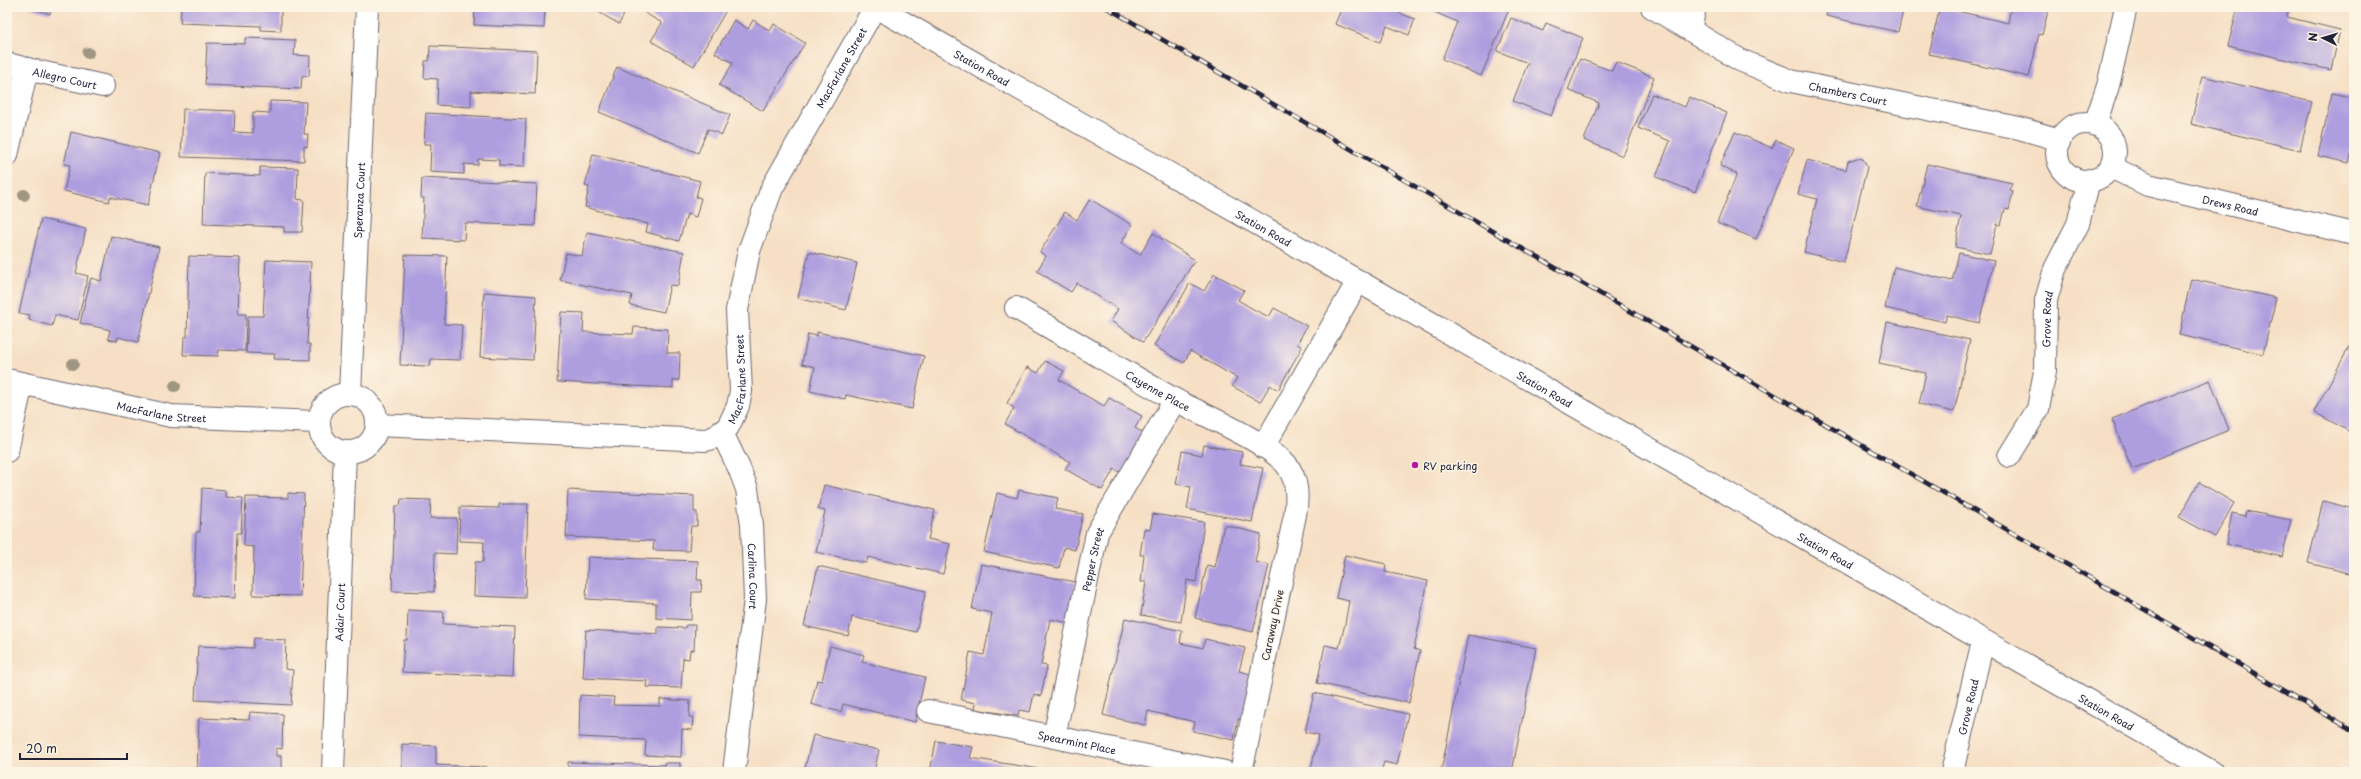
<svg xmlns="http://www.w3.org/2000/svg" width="2361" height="779" font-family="'Playpen Sans',sans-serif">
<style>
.building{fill:#ae9ddf}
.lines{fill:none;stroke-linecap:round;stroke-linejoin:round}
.minor-casing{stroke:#6c646b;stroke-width:24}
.minor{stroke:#fff;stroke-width:22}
.rail-casing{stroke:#22223b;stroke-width:4.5}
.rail{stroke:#fcf5e5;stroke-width:3;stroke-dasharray:9;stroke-linecap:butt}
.tree{fill:#9e9681}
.poi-dot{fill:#b5179e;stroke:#fcf5e5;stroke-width:1.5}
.labels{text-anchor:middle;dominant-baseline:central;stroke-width:3;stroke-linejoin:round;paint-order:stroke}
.street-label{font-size:10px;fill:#22223b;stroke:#fcf5e5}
.poi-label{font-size:10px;fill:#22223b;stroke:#fcf5e5;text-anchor:start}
</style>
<rect width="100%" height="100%" fill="#fcf5e5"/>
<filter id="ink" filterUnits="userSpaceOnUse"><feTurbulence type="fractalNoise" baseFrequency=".025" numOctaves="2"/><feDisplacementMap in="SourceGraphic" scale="8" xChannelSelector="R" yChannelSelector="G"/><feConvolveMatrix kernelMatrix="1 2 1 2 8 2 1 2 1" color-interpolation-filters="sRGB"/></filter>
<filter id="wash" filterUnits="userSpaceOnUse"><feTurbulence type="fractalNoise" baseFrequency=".012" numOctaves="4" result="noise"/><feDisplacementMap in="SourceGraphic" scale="16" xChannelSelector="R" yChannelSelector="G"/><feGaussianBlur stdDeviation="0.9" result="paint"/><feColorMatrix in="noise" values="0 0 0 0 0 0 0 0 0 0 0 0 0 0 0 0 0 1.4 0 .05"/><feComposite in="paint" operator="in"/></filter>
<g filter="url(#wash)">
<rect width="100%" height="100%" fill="#f6dfc4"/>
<g id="blocks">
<g class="building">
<polygon points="28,7 51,7 50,14"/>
<polygon points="181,7 281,7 281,31 261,30 261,26 180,23"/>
<polygon points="475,7 545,7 544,28 474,25"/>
<polygon points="590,7 628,7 619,24"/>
<polygon points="648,7 728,7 694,66 651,41 662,23 645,13"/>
<polygon points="1342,7 1395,7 1394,11 1415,19 1409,35 1387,26 1380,42 1335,24"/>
<polygon points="1428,7 1510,7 1481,76 1442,59 1457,22 1428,9"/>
<polygon points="1828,7 1904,7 1898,32 1826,16"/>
<polygon points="1940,7 2008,23 2011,7 2049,7 2042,35 2039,34 2029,77 1929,54"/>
<polygon points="2238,7 2289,7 2287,17 2340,30 2331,70 2228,46"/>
<polygon points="1511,18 1543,31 1546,23 1583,38 1551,116 1513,101 1528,63 1497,51"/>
<polygon points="734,20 748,29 753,20 770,31 774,24 805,43 763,111 719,85 733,63 715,53"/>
<polygon points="245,38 295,40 294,55 310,56 309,76 302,76 301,89 205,85 207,43 245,44"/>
<polygon points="430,46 537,51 535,94 471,91 471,107 437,105 438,79 424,78 425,61 429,61"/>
<polygon points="1580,59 1612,71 1616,62 1654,77 1623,156 1584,140 1599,103 1568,90"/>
<polygon points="617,67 730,115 722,135 708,129 698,153 599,112"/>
<polygon points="2202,76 2312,102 2300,150 2191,124"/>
<polygon points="2332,93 2354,98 2354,143 2349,163 2318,156"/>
<polygon points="1652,94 1685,107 1689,97 1727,113 1695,192 1656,177 1670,141 1638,128"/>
<polygon points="270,101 306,102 304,134 308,134 307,147 304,146 304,161 181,157 183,109 235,111 234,132 253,133 253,112 270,113"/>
<polygon points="426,113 526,119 524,167 499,166 499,160 478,159 478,165 464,164 464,174 430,172 431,144 424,144"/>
<polygon points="71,132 160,153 148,205 110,197 109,202 64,191 70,165 64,164"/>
<polygon points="1735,132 1772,148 1776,140 1794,148 1756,239 1717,223 1737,174 1720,166"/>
<polygon points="593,154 700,181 696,197 701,198 696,217 687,214 679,241 646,232 648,224 585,207 589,187 585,186"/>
<polygon points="1857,158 1863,159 1867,167 1844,262 1804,252 1817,199 1798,194 1807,160 1846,170 1848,161"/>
<polygon points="1927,164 2012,183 2010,190 2013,191 2009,210 2005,209 2001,225 1997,224 1990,254 1955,247 1961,216 1917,206"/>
<polygon points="260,167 298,168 297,199 304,200 302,232 284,232 284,227 203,224 205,173 260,176"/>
<polygon points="422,178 537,184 535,226 465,223 464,240 422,238 424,198 421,198"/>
<polygon points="1090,199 1132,225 1121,243 1140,255 1153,233 1195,260 1143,342 1111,321 1118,309 1077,283 1071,292 1037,271 1046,256 1040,252 1065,212 1077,220"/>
<polygon points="41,219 86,229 76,273 88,276 78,320 55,315 52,326 29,320 30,315 19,313"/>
<polygon points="587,232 684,252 678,286 670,285 664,312 630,305 632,295 560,280 566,253 582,256"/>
<polygon points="111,236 159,247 138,342 118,337 117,341 108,339 110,330 80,323 91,278 101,281"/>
<polygon points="809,252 857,263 846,310 798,298"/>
<polygon points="1959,253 1994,261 1979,323 1947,315 1945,322 1885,308 1894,267 1952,281"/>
<polygon points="405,255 447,256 444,324 462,325 460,360 431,359 430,366 400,365"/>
<polygon points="189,256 240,258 238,314 246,314 245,351 219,350 218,356 183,355 184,337 187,337"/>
<polygon points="266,260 311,262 307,344 310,344 310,360 274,359 275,354 246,353 248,316 263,316"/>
<polygon points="1214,274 1244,290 1238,300 1253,309 1269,317 1274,308 1307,326 1297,344 1302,347 1278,390 1270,385 1260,402 1232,386 1237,378 1190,351 1184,363 1154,346 1190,283 1204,291"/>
<polygon points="2191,279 2276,298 2263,354 2179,335"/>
<polygon points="484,292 536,296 533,360 480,357"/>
<polygon points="561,312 584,313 583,332 633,334 634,327 668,329 667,353 680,353 679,380 673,380 673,388 557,382"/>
<polygon points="1887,322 1970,340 1954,412 1919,404 1926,373 1879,363"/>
<polygon points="817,332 924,356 912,409 846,395 845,399 810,391 815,367 802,364 808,334 817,336"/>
<polygon points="2354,338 2354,434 2314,412"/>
<polygon points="1045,361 1064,371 1059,380 1083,394 1104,406 1109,398 1142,416 1135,428 1145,434 1122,474 1114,469 1102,490 1065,469 1070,462 1005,424 1014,408 1007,403 1027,367 1038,373"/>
<polygon points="2210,380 2229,430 2132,469 2112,419"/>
<polygon points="1204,445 1242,452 1240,464 1263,468 1252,522 1187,509 1191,487 1176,484 1182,451 1202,455"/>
<polygon points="2199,482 2234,503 2215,537 2179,517"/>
<polygon points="824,485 935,510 928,539 950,544 943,574 868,557 866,563 816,552 825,511 818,509"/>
<polygon points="202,488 226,490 226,497 243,498 241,533 237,533 235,598 194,596 196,532 200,532"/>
<polygon points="568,490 694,496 694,512 697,512 697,526 691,526 689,551 653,550 654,541 566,537"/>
<polygon points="1019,490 1058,498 1055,509 1083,514 1075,550 1064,547 1059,568 984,552 997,493 1017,498"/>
<polygon points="288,493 304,494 300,596 253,595 254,547 244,546 246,497 288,498"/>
<polygon points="401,499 431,500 430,518 457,518 456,554 435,553 434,592 392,591 395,506 400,506"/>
<polygon points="2323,501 2354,509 2353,574 2308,563"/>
<polygon points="499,504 528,504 525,598 474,596 475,562 483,562 484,542 459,541 460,507 499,508"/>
<polygon points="2246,511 2291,520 2282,557 2226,544 2232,513 2245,516"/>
<polygon points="1153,514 1204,522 1196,582 1187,580 1181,622 1141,615 1146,582 1141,582 1144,555 1140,555 1144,529 1150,530"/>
<polygon points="1224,525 1261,534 1255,562 1269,565 1253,632 1195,618 1207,565 1215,567"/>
<polygon points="1345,555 1386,564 1385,572 1428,581 1414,649 1420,651 1409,703 1317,683 1325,645 1339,648 1345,624 1349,601 1336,598"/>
<polygon points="588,557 698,561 697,580 702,580 701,592 692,592 691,620 656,618 656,603 586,599"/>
<polygon points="981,564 1076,582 1069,623 1050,619 1041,665 1047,666 1041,696 1034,694 1030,712 1019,710 1018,716 975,709 976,703 961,700 970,652 984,655 992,613 972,609"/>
<polygon points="818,566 926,591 916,632 852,617 848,636 804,626"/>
<polygon points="408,610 444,612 443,624 515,627 513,677 402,672 404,640 407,640"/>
<polygon points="1125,618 1182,631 1180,643 1190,645 1203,648 1205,639 1245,648 1239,671 1255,675 1245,721 1238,719 1234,740 1193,731 1195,722 1148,711 1145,725 1103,715"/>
<polygon points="686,625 695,625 694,650 690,650 689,659 683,658 681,688 646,687 647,681 583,678 586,630 658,634 658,627 685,628"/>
<polygon points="1468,635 1536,648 1512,772 1441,772"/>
<polygon points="254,638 286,640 285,669 293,670 291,705 195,700 198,646 253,648"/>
<polygon points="830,646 864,655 862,662 925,677 915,722 843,704 841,712 811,704 817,680 822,681"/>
<polygon points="1314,693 1408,714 1397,765 1384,762 1381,772 1310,772 1319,735 1305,732"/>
<polygon points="580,695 614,697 613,705 660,706 660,699 690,701 689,717 693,717 692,730 682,729 681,757 645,755 646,740 579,737"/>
<polygon points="250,712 283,714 282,749 276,748 276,756 281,756 281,771 197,772 199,718 249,720"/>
<polygon points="813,735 879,750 874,772 804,772"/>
<polygon points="936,741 973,747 970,758 1046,770 1046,772 930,772"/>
<polygon points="402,744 436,746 436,765 487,767 487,772 402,772"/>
<polygon points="568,762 665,765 664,763 680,763 680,772 568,772"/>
</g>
</g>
</g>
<g filter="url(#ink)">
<use href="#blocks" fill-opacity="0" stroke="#6c646b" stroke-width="1"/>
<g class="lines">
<g class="minor-casing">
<g id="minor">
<path id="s1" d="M876 7 1358 281 2212 772"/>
<path id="s2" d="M1652 7 1740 60 1791 81 2019 128 2060 140"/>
<polyline points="1690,29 1695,7"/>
<polyline points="7,64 27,69"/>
<circle cx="2086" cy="152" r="29"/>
<polyline points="2095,124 2108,86 2126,7"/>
<path id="s3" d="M7 155 27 69 103 86"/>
<path id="s4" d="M2111 167 2148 185 2354 234"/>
<path id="s5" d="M1016 308C1071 339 1126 373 1181 403 1207 416 1269 444 1286 464 1298 479 1298 497 1295 515L1241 772"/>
<path id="s6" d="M7 380 171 416 318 422"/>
<circle cx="348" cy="423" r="29"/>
<path id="s7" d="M350 394 367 7"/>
<path id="s8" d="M377 425 706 440 713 438 728 427 738 406 741 391 737 310 749 251 772 188 875 7"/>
<path id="s9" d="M722 433 739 468 747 489 752 525 755 599 734 772"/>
<polyline points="1263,447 1358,281"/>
<polyline points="7,451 22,383"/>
<path id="s10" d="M2009 456 2038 409 2045 371 2046 300 2055 269 2078 224 2089 180"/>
<path id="s11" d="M928 711 1225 772"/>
<path id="s12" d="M1054 737 1097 533 1175 400"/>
<path id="s13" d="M333 772 345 453"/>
<path id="s14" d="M1952 772 1983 641"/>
</g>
</g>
<use href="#minor" class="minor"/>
<g class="rail-casing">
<polyline id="rail" points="1106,7 2354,731"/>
</g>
<use href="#rail" class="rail"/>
</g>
<g class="tree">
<circle cx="88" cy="53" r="6"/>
<circle cx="24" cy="195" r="6"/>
<circle cx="73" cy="364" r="6"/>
<circle cx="175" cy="386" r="6"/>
</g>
</g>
<circle class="poi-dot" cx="1415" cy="465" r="4"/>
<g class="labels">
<g class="street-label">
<text stroke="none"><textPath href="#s1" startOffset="122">Station Road</textPath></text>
<text stroke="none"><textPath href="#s8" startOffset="741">MacFarlane Street</textPath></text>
<text stroke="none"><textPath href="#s3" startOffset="127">Allegro Court</textPath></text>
<text stroke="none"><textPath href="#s2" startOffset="216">Chambers Court</textPath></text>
<text stroke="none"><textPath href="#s7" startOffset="194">Speranza Court</textPath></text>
<text stroke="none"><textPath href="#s4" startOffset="126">Drews Road</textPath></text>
<text stroke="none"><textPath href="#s1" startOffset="446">Station Road</textPath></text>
<text stroke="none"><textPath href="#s10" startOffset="146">Grove Road</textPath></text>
<text stroke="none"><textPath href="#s8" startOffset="405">MacFarlane Street</textPath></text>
<text stroke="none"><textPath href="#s5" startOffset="164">Cayenne Place</textPath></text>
<text stroke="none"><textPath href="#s1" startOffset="770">Station Road</textPath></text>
<text stroke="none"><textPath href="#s6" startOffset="158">MacFarlane Street</textPath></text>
<text stroke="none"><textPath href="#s1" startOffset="1094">Station Road</textPath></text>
<text stroke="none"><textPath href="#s12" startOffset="182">Pepper Street</textPath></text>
<text stroke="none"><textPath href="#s9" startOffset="149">Carlina Court</textPath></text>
<text stroke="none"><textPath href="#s13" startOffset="160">Adair Court</textPath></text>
<text transform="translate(1272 625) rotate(-78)">Caraway Drive</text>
<text stroke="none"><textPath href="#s14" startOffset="67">Grove Road</textPath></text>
<text stroke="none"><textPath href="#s1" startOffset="1418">Station Road</textPath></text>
<text stroke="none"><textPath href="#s11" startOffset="152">Spearmint Place</textPath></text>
</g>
<g class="poi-label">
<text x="1423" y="465">RV parking</text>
</g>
</g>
<rect width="2361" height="779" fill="none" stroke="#fcf5e5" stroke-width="24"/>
<g transform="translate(2323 38) rotate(275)" stroke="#fcf5e5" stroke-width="3" paint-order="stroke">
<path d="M0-3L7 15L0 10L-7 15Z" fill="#22223b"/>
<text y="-6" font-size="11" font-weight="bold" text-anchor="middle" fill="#22223b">N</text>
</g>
<path d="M20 753v6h107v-6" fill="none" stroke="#22223b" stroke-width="2"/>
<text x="26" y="753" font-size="12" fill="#22223b" stroke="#fcf5e5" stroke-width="3" paint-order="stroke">20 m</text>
</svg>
